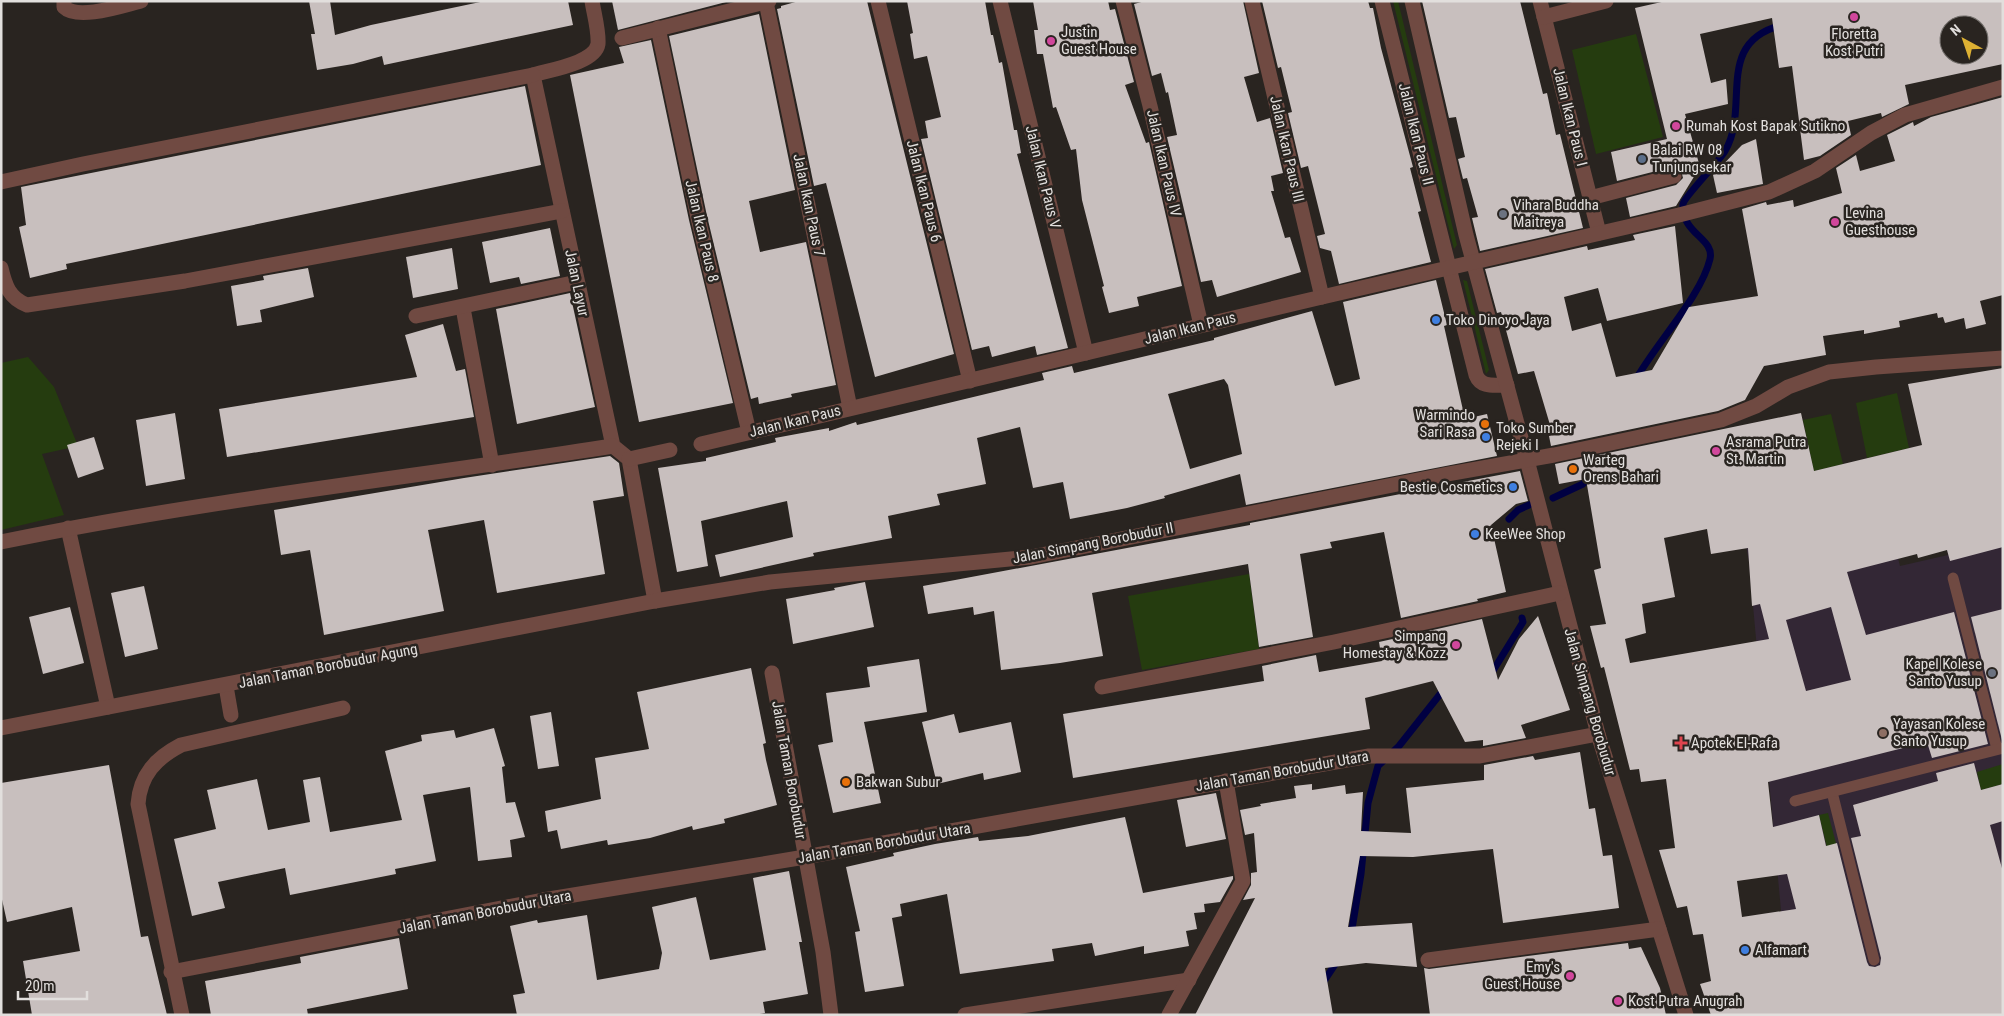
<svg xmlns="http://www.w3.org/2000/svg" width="2004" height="1016" font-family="'Roboto Condensed',sans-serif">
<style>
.education{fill:#332735}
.green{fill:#253c0f}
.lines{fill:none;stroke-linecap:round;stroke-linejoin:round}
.stream{stroke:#000042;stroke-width:7}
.building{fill:#c8bfbe;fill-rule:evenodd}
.lane{stroke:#704a42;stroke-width:11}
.street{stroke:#704a42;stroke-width:15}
.hotel-dot{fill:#d1479c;stroke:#292420;stroke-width:2}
.service-dot{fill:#5c6f8a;stroke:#292420;stroke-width:2}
.worship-dot{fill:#6b7280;stroke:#292420;stroke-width:2}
.shop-dot{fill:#3f7fe0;stroke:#292420;stroke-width:2}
.food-dot{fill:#e8710a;stroke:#292420;stroke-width:2}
.education-dot{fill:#8d6e63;stroke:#292420;stroke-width:2}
.health-dot{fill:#e0444e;stroke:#292420;stroke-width:2}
.labels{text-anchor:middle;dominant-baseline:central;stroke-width:5;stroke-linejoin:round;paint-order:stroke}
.poi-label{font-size:15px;fill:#e2dfdd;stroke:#292420;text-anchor:start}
.street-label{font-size:15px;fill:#e2dfdd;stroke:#292420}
</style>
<rect width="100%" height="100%" fill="#292420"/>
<polygon class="education" points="2003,425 2003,1015 1786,965 1749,562 1736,490 1888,519 1900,566 1948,555 1922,445"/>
<g class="green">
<polygon points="1393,1 1398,1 1457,245 1454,249"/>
<polygon points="1636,34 1663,137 1596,154 1572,50"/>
<polygon points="1463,280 1467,281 1489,370 1486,374"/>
<polygon points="28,357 54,387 78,446 42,454 64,515 1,530 1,363"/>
<polygon points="1897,393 1909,448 1867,458 1856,403"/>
<polygon points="1831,414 1843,464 1814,471 1803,420"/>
<polygon points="1249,574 1259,649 1142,670 1128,596"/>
<polygon points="2003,764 2003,784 1981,790 1977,772"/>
<polygon points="1828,813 1844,874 1834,876 1819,815"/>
</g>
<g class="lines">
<g class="stream">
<path d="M1635 381C1655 344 1701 297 1710 259 1715 238 1681 234 1683 204 1684 197 1718 163 1725 151 1751 108 1713 42 1782 25"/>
<polyline points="1553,498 1583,484 1592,472"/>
<polyline points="1509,519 1518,510 1529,505"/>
<polyline points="1491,674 1523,622 1522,618"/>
<polyline points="1351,935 1361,874 1368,803 1378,766 1399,746 1441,693 1446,691"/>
<polyline points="1322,984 1338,960"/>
</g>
</g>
<g class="building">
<polygon points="309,1 330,1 335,35 371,25 485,1 568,1 573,25 384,65 382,56 353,64 317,70 311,34 315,34"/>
<polygon points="612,1 730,1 618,30"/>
<polygon points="799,1 867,1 954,354 875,377 826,183 814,186 777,9 781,8 781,6"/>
<polygon points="907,1 985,1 991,35 993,35 999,63 1002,62 1014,130 1017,130 1021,153 1017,154 1068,348 1037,355 1035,346 992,357 989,346 972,350 921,139 928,138 925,121 941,117 927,56 914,59 910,34 913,33"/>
<polygon points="1033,1 1108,1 1110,10 1115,9 1134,82 1125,85 1146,143 1149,142 1182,286 1137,297 1139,306 1109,313 1102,287 1104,286 1082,200 1076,149 1071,150 1056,107 1053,108 1043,54 1037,54 1034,30 1038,30"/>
<polygon points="1145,1 1243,1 1259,73 1244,77 1257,122 1270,118 1283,173 1271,176 1274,191 1271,191 1285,238 1290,237 1301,272 1217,297 1212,280 1201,282 1167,137 1177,135 1168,92 1166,93 1161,73 1152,76 1134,4"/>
<polygon points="1262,1 1368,1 1370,8 1373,8 1381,48 1413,167 1410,168 1421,211 1418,212 1431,262 1339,284 1331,251 1320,248 1317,236 1325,234 1308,166 1301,168 1288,113 1292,112 1281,67 1278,68"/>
<polygon points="1422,1 1520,1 1543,94 1547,93 1556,135 1560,134 1583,228 1480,251 1472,218 1478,217 1467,178 1463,179 1458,159 1465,157 1456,117 1449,118"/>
<path d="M1666 1H2003V64L1905 85 1909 104 1882 117 1881 113 1848 121 1851 135 1820 156 1804 160 1792 66 1779 68 1772 18 1700 34 1711 83 1726 79 1728 104 1685 114 1700 167 1676 206 1630 217 1626 198 1676 185 1683 178 1681 170 1672 167 1617 181 1611 152 1667 139 1635 8ZM1949 25H1979V55H1949Z"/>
<polygon points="759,14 795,190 749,201 760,252 806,242 836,385 791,394 792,397 759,404 758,397 751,399 707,216 669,36"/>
<polygon points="651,40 689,220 733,403 639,422 570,75 624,63 619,47"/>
<polygon points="525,86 541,165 66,264 67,269 30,278 19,227 26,225 21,187"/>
<polygon points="2003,97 2003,295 1980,301 1986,324 1966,329 1964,318 1945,323 1943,317 1938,318 1937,313 1899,321 1900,327 1864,334 1864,330 1823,336 1826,355 1764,366 1745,400 1718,411 1551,446 1549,436 1553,435 1534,371 1518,374 1501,312 1497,313 1485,269 1587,246 1588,250 1635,240 1633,235 1675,226 1683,303 1607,321 1598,288 1564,297 1572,331 1601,323 1616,377 1652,370 1689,307 1758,296 1742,209 1766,202 1767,205 1793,200 1794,207 1842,193 1836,168 1856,155 1860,171 1895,161 1887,135 1913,122 1914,126 1931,117"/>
<polygon points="1756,139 1763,184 1717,193 1713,175 1742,145"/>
<polygon points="550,228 560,276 521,284 519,277 490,283 482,242"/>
<polygon points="452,248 458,289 413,298 406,257"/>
<polygon points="308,268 314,297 260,310 262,322 237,326 231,286 264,280 263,276"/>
<path d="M1436 280 1447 325 1444 326 1465 419 1487 414 1497 456 1246 505 1240 474 1164 496 1165 498 1127 508 1070 519 1063 482 1033 488 1020 427 977 438 986 484 937 494 940 505 888 516 892 538 813 553 814 556 720 577 715 555 793 537 787 501 701 521 708 566 677 572 658 468 706 461V458L776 442 775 438 829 428V431L856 422 857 425 1044 380 1042 373 1072 366 1074 373 1214 340V338L1312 311 1335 386 1360 379 1343 302ZM1224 379 1228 385 1242 454 1190 469 1168 394Z"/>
<polygon points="570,293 595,407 517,424 496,309"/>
<polygon points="443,324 456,371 465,369 474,417 227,457 219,409 417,377 405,335"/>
<path d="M2003 368V547L1950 561 1947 550 1918 558 1917 554 1847 572 1866 635 1954 612 1988 744 1932 758 1927 742 1768 782 1773 827 1819 815 1826 846 1837 843 1867 962 1869 966 1875 967 1880 965 1881 958 1851 838 1861 836 1853 805 1938 781 1936 773 1974 763 1981 790 2003 784V821L1990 825 2003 872V1015H1711L1700 984 1711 981 1703 934 1693 935 1687 906 1677 908 1659 850 1675 848 1666 779 1641 782 1639 769 1630 770 1604 667 1601 668 1590 626 1606 624 1594 570 1601 568 1586 479 1559 484 1555 464 1801 413 1814 471 1922 445 1908 384ZM1707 529 1711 554 1748 548 1752 606 1760 604 1769 639 1630 663 1625 639 1646 633 1642 604 1675 597 1664 538ZM1831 607 1851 680 1806 691 1786 620ZM1787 874 1796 909 1742 917 1737 881Z"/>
<polygon points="175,413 185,479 146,486 136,420"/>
<polygon points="94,437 104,469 78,478 67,445"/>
<polygon points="610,456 619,463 624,496 593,501 605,574 497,593 484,520 428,530 444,611 324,635 310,550 281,555 274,510 464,478"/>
<polygon points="1520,471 1528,501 1516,504 1491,525 1506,592 1477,599 1478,601 1401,618 1384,532 1330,542 1332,548 1300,554 1313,637 1259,647 1248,564 1092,593 1103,656 1060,663 1001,670 994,611 974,615 973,607 928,614 923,586 1250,525 1250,523"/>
<polygon points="865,582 874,627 793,644 786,599 835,590 834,588"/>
<polygon points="144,586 158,649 125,657 111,593"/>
<polygon points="70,607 84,663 43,674 29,617"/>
<polygon points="2003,609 2003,740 2002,740 1971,617"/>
<polygon points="1538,616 1570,710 1521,725 1526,738 1483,746 1483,740 1465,742 1433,681 1365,698 1370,729 1073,778 1063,714 1264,681 1262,666 1316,655 1319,672 1382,661 1379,642 1482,619 1498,680 1519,639"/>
<polygon points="919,659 927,712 864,722 881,803 833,813 818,745 833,742 826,693 870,687 867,667"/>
<polygon points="751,668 766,743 763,744 766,760 777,805 724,819 725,823 693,830 692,826 650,838 608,845 607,840 561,849 557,830 548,832 545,811 601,799 595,758 649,749 637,692"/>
<polygon points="551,712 559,766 538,769 530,716"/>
<polygon points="954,714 959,733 1011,722 1021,772 984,780 983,773 937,784 922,722"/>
<polygon points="494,728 505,766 502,767 506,803 515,802 525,837 510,840 512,857 478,861 470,787 423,795 436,861 395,869 396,874 290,895 285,868 218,882 225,908 192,916 174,839 216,829 207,790 257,779 268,830 310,822 303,780 320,777 330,832 402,820 385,751 422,741 421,735 454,730 456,738"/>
<polygon points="1580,752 1589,809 1595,808 1603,856 1612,855 1619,908 1503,923 1493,849 1413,857 1360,856 1348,927 1412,923 1417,967 1366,963 1325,968 1333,1015 1195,1015 1255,898 1243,900 1251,885 1251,873 1257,872 1254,833 1245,835 1240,810 1261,806 1260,804 1296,798 1294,786 1312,784 1312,790 1345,785 1346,794 1363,792 1361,831 1411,833 1406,788 1484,780 1484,765 1533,756 1535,760"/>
<polygon points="109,765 141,937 148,936 167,1015 32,1015 23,961 80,951 72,907 7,922 1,895 1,783"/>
<polygon points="1216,793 1226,839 1186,847 1177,800"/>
<polygon points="1125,817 1143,893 1233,876 1233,879 1220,902 1204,904 1205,912 1194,913 1197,929 1186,931 1189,946 1144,954 1144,946 1095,956 1092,943 1052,949 1054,961 960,974 947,894 900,904 902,916 892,918 904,986 865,992 855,932 860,931 846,867 894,856 893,853 935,844 978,837 979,841 1028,836"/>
<polygon points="789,871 802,942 799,942 808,994 763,1002 765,1013 754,1015 517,1015 513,995 525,993 510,926 537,920 538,923 587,915 597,980 659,969 662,953 652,907 696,897 710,960 766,950 753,878"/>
<polygon points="399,938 408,989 307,1009 308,1015 211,1015 205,981 301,963 300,957"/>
<polygon points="1628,943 1629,949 1641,947 1660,988 1666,1015 1430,1015 1424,968 1429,969"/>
</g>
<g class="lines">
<g class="lane">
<polyline points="1953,578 1997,749"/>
<polyline points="1832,792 1874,960"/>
<polyline points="1795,801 2003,748"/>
</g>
<g class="street">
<path d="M64 1V7C78 21 124 5 141 1"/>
<path d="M592 1C594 14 599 31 598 44 595 63 549 70 533 75L613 446 629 459 655 601"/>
<polyline points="878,1 970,381"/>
<polyline points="1000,1 1086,353"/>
<polyline points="1123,1 1150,106 1201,325"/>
<polyline points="1252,1 1322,297"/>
<path d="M1382 1 1476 375C1481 388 1494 385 1507 385"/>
<polyline points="1412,1 1466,235 1527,460 1598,734 1686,1015"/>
<polyline points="1540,1 1599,233"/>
<polyline points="766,2 850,408"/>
<polyline points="1544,17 1606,1"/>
<polyline points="658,28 698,218 749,432"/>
<polyline points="622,38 769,1"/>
<polyline points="1,182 83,164 533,75"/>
<polyline points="1590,198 1674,176"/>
<path d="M1 268C5 285 9 298 27 305L185 281 562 211"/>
<polyline points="463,308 492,465"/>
<polyline points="416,316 577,282"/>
<polyline points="701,444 1322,297 1679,215 1769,192 1815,171 1871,133 1905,115 2003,87"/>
<polyline points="629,459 670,450"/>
<polyline points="68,528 108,707"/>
<path d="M1 542C204 500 409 478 613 446"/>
<polyline points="772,673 823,952 831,1015"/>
<polyline points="226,686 231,715"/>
<polyline points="1102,687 1334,642 1560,593"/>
<polyline points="1,728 655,601 770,582 1031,557 1448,474 1554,455 1721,420 1756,406 1788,387 1829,372 1876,367 2003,358"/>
<polyline points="1428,960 1659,929"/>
<polyline points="171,972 543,900 805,857 1369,756 1480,756 1598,734"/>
<path d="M182 1015 138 804C140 775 156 758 181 745L343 708"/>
<polyline points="965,1015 1189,980"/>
<polyline points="1169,1015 1243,881 1226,781"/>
</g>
</g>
<g class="hotel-dot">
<circle cx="1854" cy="17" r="5"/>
<circle cx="1051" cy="41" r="5"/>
<circle cx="1676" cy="126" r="5"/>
<circle cx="1835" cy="222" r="5"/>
<circle cx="1716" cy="451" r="5"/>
<circle cx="1456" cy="645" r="5"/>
<circle cx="1570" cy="976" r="5"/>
<circle cx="1618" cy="1001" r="5"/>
</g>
<circle class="service-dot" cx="1642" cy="159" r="5"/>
<g class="worship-dot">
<circle cx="1503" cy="214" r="5"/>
<circle cx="1992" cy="673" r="5"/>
</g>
<g class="shop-dot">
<circle cx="1436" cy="320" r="5"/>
<circle cx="1486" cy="437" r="5"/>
<circle cx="1513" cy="487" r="5"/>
<circle cx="1475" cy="534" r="5"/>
<circle cx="1745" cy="950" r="5"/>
</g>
<g class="food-dot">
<circle cx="1485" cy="424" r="5"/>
<circle cx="1573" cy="469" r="5"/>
<circle cx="846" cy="782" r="5"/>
</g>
<circle class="education-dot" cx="1883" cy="733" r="5"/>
<path class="health-dot" d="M1678.5 735.5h5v5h5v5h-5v5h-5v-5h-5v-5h5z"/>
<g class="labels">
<g class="poi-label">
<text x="1061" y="32">Justin<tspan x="1061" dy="17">Guest House</tspan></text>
<text x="1854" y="34" text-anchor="middle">Floretta<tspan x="1854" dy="17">Kost Putri</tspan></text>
<text x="1686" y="126">Rumah Kost Bapak Sutikno</text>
<text x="1652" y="150">Balai RW 08<tspan x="1652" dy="17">Tunjungsekar</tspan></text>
<text x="1513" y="205">Vihara Buddha<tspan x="1513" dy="17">Maitreya</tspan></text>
<text x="1845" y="213">Levina<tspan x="1845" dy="17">Guesthouse</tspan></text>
<text x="1446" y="320">Toko Dinoyo Jaya</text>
<text x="1475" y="415" text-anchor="end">Warmindo<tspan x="1475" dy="17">Sari Rasa</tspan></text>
<text x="1496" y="428">Toko Sumber<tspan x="1496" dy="17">Rejeki I</tspan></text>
<text x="1726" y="442">Asrama Putra<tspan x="1726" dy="17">St. Martin</tspan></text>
<text x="1583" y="460">Warteg<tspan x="1583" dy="17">Orens Bahari</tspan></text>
<text x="1503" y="487" text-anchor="end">Bestie Cosmetics</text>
<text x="1485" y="534">KeeWee Shop</text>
<text x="1446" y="636" text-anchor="end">Simpang<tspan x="1446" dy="17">Homestay &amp; Kozz</tspan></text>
<text x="1982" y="664" text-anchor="end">Kapel Kolese<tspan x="1982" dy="17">Santo Yusup</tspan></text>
<text x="1893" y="724">Yayasan Kolese<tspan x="1893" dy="17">Santo Yusup</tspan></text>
<text x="1691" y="743">Apotek El-Rafa</text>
<text x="856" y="782">Bakwan Subur</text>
<text x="1755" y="950">Alfamart</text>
<text x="1560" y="967" text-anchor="end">Emy's<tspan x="1560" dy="17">Guest House</tspan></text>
<text x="1628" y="1001">Kost Putra Anugrah</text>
</g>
<g class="street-label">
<text transform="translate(1570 117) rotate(76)">Jalan Ikan Paus I</text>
<text transform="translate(1416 134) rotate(76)">Jalan Ikan Paus II</text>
<text transform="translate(1287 149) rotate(77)">Jalan Ikan Paus III</text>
<text transform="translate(1164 163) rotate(77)">Jalan Ikan Paus IV</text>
<text transform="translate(1043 177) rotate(76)">Jalan Ikan Paus V</text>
<text transform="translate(924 191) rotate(76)">Jalan Ikan Paus 6</text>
<text transform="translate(809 205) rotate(78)">Jalan Ikan Paus 7</text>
<text transform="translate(702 231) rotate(77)">Jalan Ikan Paus 8</text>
<text transform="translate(577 283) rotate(78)">Jalan Layur</text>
<text transform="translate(1190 328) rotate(-14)">Jalan Ikan Paus</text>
<text transform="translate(795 421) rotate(-14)">Jalan Ikan Paus</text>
<text transform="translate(1093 543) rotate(-11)">Jalan Simpang Borobudur II</text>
<text transform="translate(328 666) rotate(-11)">Jalan Taman Borobudur Agung</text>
<text transform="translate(1590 702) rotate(74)">Jalan Simpang Borobudur</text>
<text transform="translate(789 770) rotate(80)">Jalan Taman Borobudur</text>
<text transform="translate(1282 771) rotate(-10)">Jalan Taman Borobudur Utara</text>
<text transform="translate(884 843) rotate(-10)">Jalan Taman Borobudur Utara</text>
<text transform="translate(485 912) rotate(-11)">Jalan Taman Borobudur Utara</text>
</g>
</g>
<rect width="2004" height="1016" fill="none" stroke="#e2dfdd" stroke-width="5"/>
<g transform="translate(1964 40) rotate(320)"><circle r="24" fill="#292420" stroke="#736f6c"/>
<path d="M0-4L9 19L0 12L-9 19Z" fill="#deb133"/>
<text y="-8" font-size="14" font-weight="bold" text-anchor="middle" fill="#e2dfdd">N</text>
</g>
<path d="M18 991v8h69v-8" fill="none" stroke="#e2dfdd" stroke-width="2.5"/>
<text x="25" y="991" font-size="15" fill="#e2dfdd" stroke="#292420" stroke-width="4" paint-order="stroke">20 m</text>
</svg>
